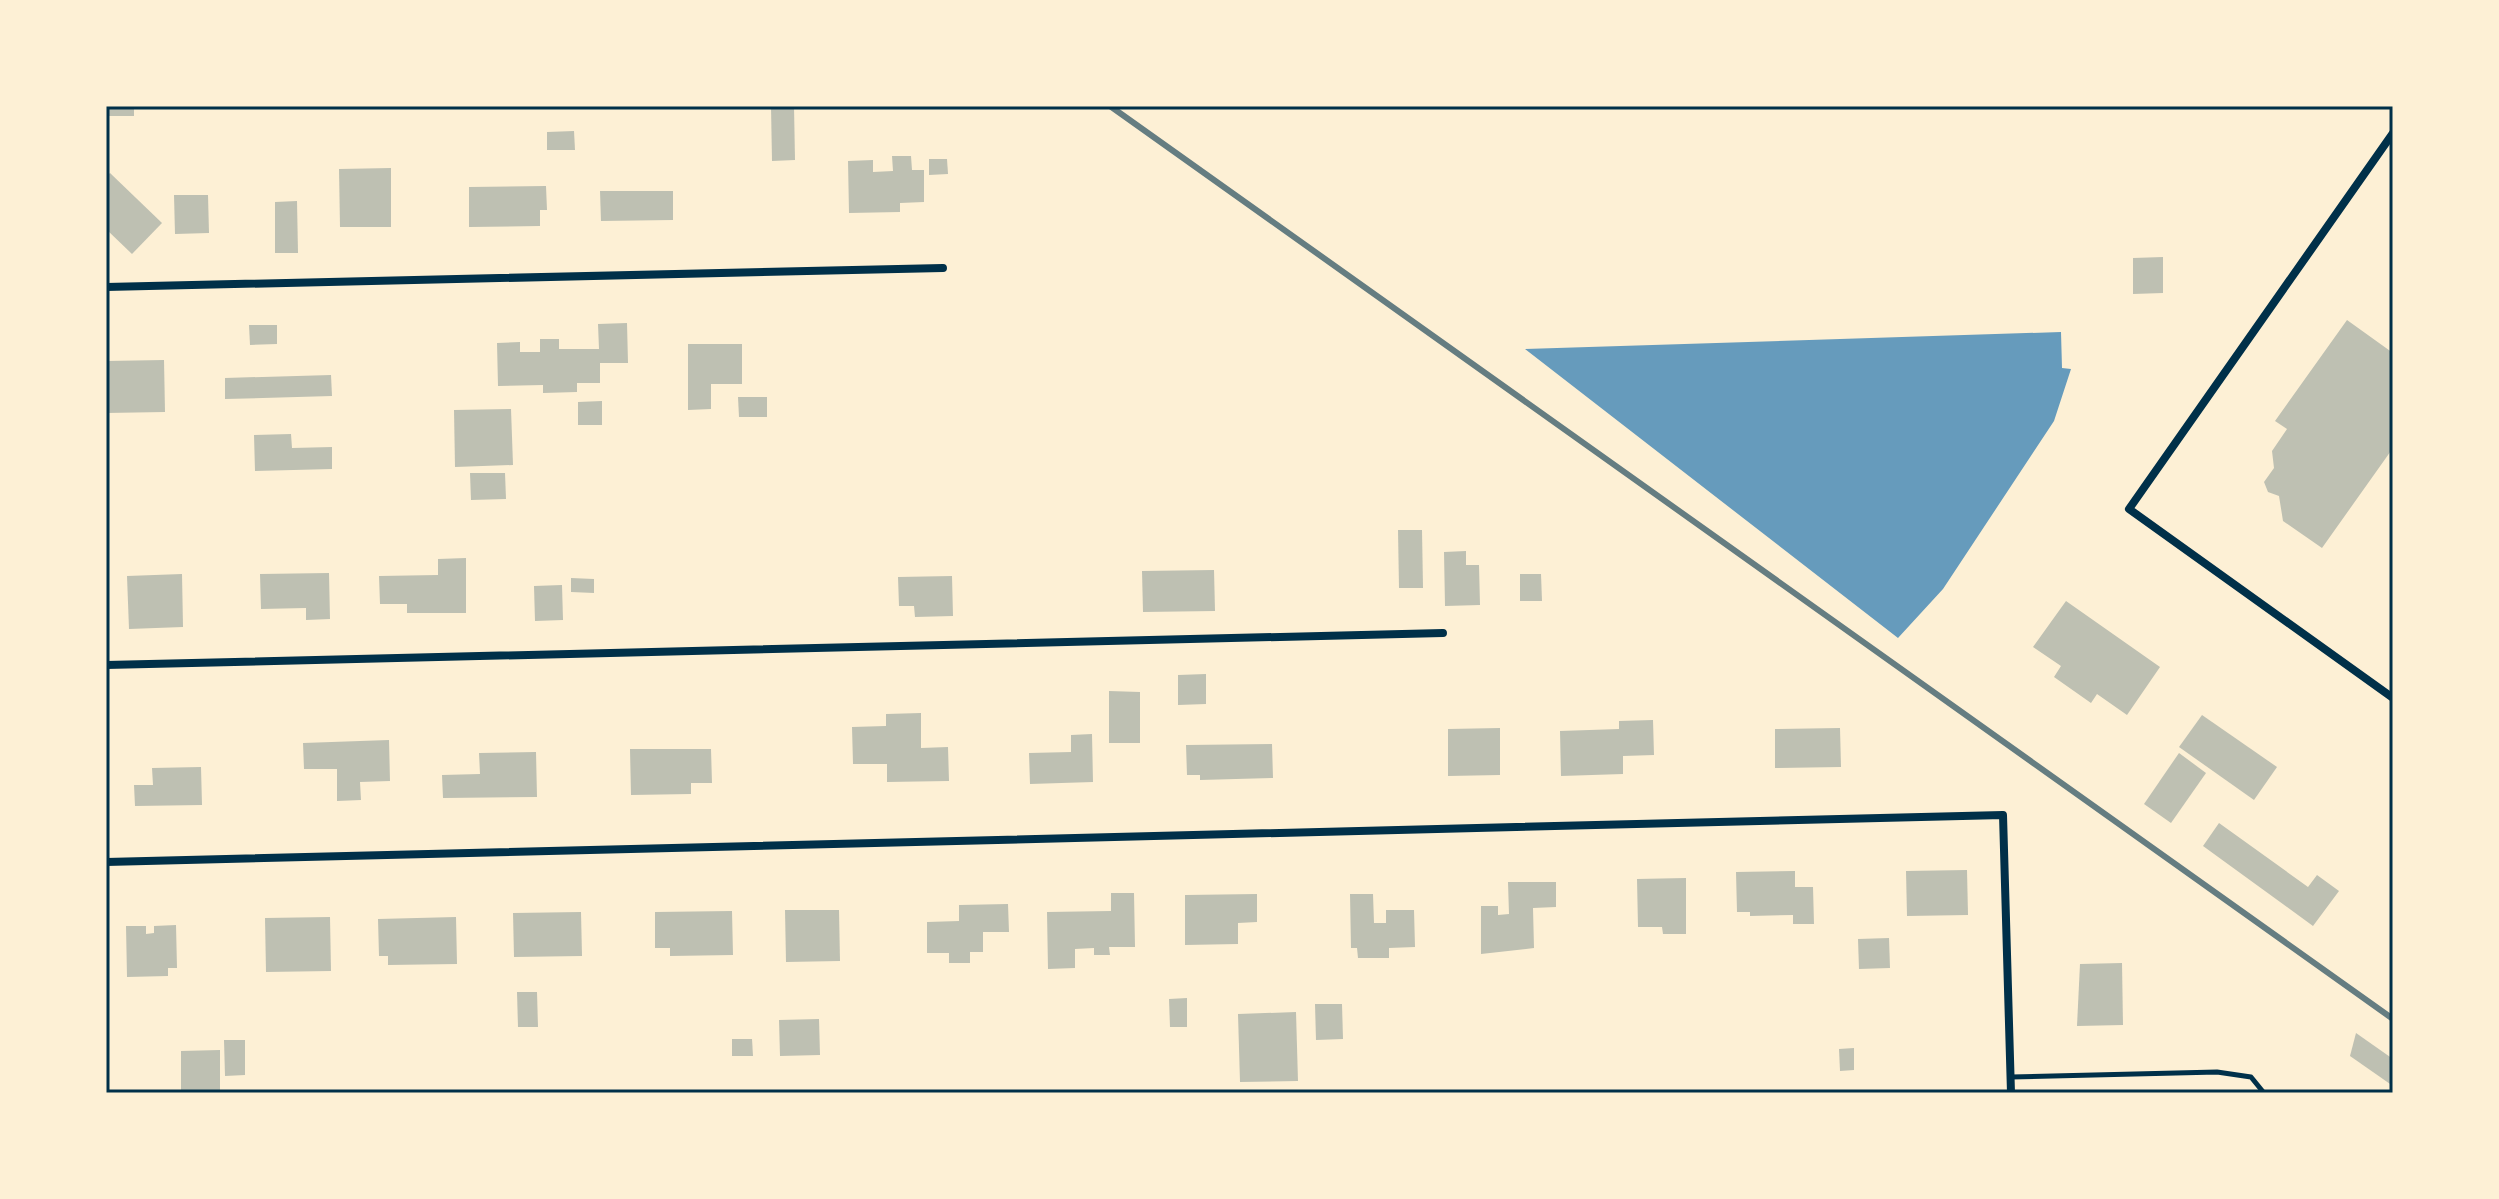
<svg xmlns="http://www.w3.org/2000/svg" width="2499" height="1199" font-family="Inter,sans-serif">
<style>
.water{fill:#669bbc}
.building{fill:#bec0b2}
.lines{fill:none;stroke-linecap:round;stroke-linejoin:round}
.service{stroke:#003049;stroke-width:5}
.minor{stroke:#003049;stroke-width:8}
.rail{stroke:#657d81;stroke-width:6}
.neatline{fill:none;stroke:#003049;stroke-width:3}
</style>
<rect width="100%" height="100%" fill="#fdf0d5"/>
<polygon class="water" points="2061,332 2062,368 2071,369 2054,421 1943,589 1898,638 1525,349"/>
<g class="building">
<rect x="106" y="106" width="28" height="10"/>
<polygon points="771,106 794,106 795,160 772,161"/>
<polygon points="574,131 575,150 547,150 547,132"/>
<polygon points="892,156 911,156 912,170 924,170 924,202 900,203 900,212 849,213 848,161 873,160 873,172 893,171"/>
<polygon points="929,159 947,159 948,174 929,175"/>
<polygon points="391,168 391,227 340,227 339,169"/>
<polygon points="110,173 162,223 132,254 106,229 106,177"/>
<polygon points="546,186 547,210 540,210 540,226 469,227 469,187"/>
<polygon points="600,191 673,191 673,220 601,221"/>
<polygon points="174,195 208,195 209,233 175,234"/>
<polygon points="297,201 298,253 275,253 275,202"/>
<polygon points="2163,257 2163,293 2133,294 2133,258"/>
<polygon points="2347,320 2393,353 2393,448 2322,548 2283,521 2279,496 2268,492 2264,482 2274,468 2272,451 2287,429 2275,421"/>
<polygon points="627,323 628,363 600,363 600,383 577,383 577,392 543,393 543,385 498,386 497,343 520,342 520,352 540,352 540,339 559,339 559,349 599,349 598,324"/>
<polygon points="249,325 277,325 277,344 250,345"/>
<polygon points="688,344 742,344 742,384 711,384 711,409 688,410"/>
<polygon points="164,360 165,412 106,413 106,361"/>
<polygon points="331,375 332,396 225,399 225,378"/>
<polygon points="738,397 767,397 767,417 739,417"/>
<polygon points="602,401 602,425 578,425 578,402"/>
<polygon points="511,409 513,465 455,467 454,410"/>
<polygon points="291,434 292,448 332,447 332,469 255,471 254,435"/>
<polygon points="470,473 505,473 506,499 471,500"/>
<polygon points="1398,530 1422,530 1423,588 1399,588"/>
<polygon points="1466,551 1466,565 1479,565 1480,605 1445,606 1444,552"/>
<polygon points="466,558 466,613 407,613 407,604 380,604 379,576 438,575 438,559"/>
<polygon points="1214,570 1215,611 1143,612 1142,571"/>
<polygon points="329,573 330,619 306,620 306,608 261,609 260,574"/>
<polygon points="182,574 183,627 129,629 127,576"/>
<polygon points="1520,574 1541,574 1542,601 1520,601"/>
<polygon points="952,576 953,616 915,617 914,606 899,606 898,577"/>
<polygon points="571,578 594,579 594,593 571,592"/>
<polygon points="562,585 563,620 535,621 534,586"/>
<polygon points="2066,601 2160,667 2127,715 2097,694 2091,703 2054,677 2061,666 2033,647"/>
<polygon points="1206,674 1206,704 1178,705 1178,675"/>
<polygon points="1109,691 1140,692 1140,743 1109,743"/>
<polygon points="921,713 921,748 948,747 949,781 887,782 887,764 853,764 852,727 886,726 886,714"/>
<polygon points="2202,715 2277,767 2254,800 2179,747"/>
<polygon points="1653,720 1654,755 1623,756 1623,774 1561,776 1560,731 1619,729 1619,721"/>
<polygon points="1500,728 1500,775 1448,776 1448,729"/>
<polygon points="1840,728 1841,767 1775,768 1775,729"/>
<polygon points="1092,734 1093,782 1030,784 1029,753 1071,752 1071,735"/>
<polygon points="389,740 390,781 360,782 361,800 337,801 337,769 304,769 303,743"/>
<polygon points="1272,744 1273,778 1200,780 1200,775 1187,775 1186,745"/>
<polygon points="630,749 711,749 712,783 691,783 691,794 631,795"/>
<polygon points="536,752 537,797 443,798 442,775 480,774 479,753"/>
<polygon points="2179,753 2206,773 2171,823 2144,804"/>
<polygon points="201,767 202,805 135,806 134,785 153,785 152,768"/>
<polygon points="2219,823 2308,887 2317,875 2339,891 2313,926 2203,846"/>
<polygon points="1967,870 1968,915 1907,916 1906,871"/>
<polygon points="1795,871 1795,887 1813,887 1814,924 1793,924 1793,915 1750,916 1750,912 1737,912 1736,872"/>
<polygon points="1686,878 1686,934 1663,934 1662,927 1638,927 1637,879"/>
<polygon points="1508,882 1556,882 1556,907 1533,908 1534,948 1481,954 1481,906 1498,906 1498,915 1509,914"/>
<polygon points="1111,893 1134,893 1135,947 1109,947 1110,955 1094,955 1094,948 1075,949 1075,968 1048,969 1047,912 1111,911"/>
<polygon points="1257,894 1257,922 1238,923 1238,944 1185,945 1185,895"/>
<polygon points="1350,894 1373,894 1374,923 1386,923 1386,910 1414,910 1415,947 1389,948 1389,958 1358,958 1357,948 1351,948"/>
<polygon points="1008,904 1009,932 983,932 983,952 970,952 970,963 949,963 949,953 927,953 927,922 959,921 959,905"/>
<polygon points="785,910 839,910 840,961 786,962"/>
<polygon points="732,911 733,955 670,956 670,948 655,948 655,912"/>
<polygon points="581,912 582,956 514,957 513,913"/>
<polygon points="330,917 331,971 266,972 265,918"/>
<polygon points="456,917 457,964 388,965 388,956 379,956 378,919"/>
<polygon points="176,925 177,968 168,968 168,976 127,977 126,926 146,926 146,934 154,933 154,926"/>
<polygon points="1889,938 1890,968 1859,969 1858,939"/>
<polygon points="2122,963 2123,1025 2077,1026 2080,964"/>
<polygon points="517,992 537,992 538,1027 518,1027"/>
<polygon points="1187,998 1187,1027 1170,1027 1169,999"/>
<polygon points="1315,1004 1342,1004 1343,1039 1316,1040"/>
<polygon points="1296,1012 1298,1081 1240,1082 1238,1014"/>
<polygon points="819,1019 820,1055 780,1056 779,1020"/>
<polygon points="2356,1033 2393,1059 2393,1086 2350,1056"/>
<polygon points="732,1039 752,1039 753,1056 732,1056"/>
<polygon points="224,1040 245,1040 245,1075 225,1076"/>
<polygon points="1854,1048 1854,1070 1840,1071 1839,1049"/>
<polygon points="220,1050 220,1090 181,1090 181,1051"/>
</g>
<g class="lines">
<polyline class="service" points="2011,1077 2217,1072 2251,1077 2264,1093"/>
<g class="minor">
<polyline points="2393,133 2129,509 2393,698"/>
<polyline points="106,287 943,268"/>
<polyline points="106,665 1443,633"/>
<polyline points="106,862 2003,815 2011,1093"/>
</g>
<polyline class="rail" points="1110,106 2393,1019"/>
</g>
<rect width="2499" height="1199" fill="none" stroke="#fdf0d5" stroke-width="216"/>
<rect x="108" y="108" width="2283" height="983" class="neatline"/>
</svg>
